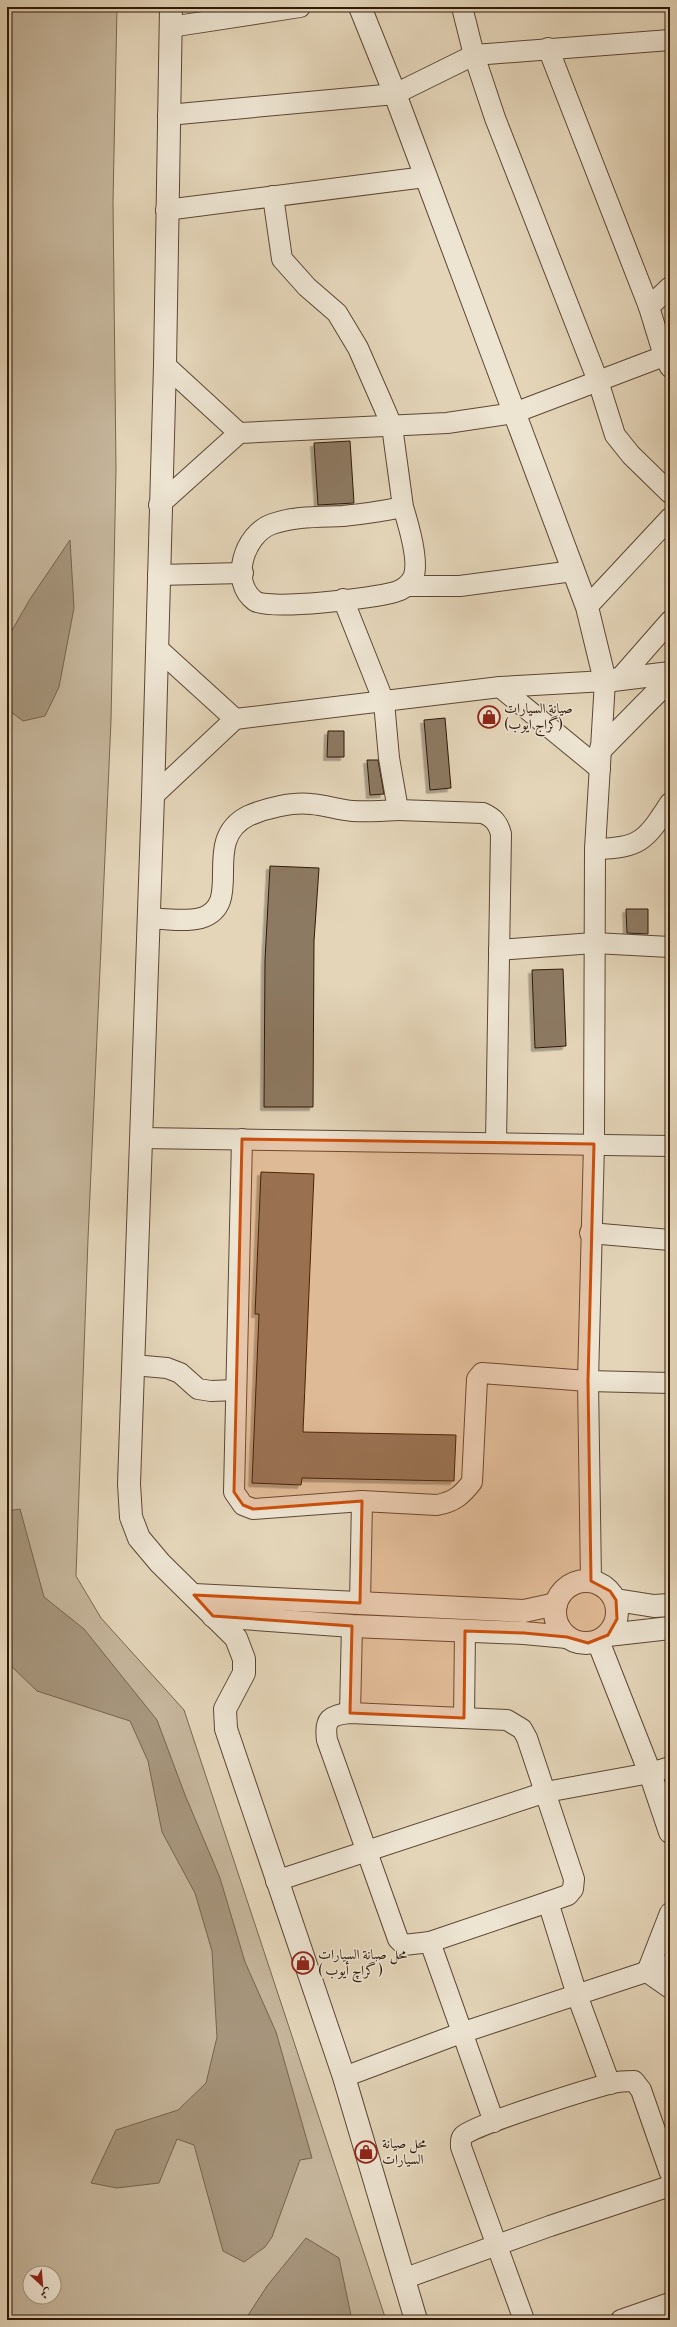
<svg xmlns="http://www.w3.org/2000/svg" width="677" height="2327" font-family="'Libre Bodoni',Amiri,serif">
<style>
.green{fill:#c5b59b;stroke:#7a6650;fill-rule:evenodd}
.water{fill:#a6957c;stroke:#76634d}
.building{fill:#8d7a63;stroke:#2f1806;filter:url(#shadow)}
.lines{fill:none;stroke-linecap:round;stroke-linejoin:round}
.minor-casing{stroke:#5c4733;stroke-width:22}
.tertiary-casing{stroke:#5c4733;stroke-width:24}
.minor{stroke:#ede4d2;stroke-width:20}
.tertiary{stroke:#ede4d2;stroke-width:22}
.marked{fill:#cc4f0b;fill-opacity:0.2;stroke:#cc4f0b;stroke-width:3;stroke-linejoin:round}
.labels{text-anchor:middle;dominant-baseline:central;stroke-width:3;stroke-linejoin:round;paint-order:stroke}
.poi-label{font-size:14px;fill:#2f1806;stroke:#ede4d2;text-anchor:start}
</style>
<defs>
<filter id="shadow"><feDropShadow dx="-3.5" dy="3.5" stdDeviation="0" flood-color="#0004"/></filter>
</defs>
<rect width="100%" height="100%" fill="#e4d5b9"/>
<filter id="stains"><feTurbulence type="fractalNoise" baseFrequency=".005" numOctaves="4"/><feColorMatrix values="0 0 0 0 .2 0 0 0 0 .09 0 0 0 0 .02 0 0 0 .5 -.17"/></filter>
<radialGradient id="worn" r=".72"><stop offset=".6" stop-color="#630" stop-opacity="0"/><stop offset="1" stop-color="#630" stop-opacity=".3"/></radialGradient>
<path class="green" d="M7 7H117L113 202 116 469 111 721 88 1239 76 1576 101 1618 184 1710 386 2320H7ZM30 2273H54V2297H30Z"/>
<g class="water">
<polygon points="70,540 74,608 59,687 45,716 23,721 7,709 7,639 30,599"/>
<polygon points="20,1509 44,1597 84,1629 157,1720 185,1795 220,1878 245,1962 276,2032 312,2158 300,2160 272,2237 265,2247 244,2262 223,2251 194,2145 177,2139 159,2183 117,2188 91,2183 116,2130 178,2110 206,2083 217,2037 212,1951 195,1893 162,1832 148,1761 130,1721 37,1691 7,1662 7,1511"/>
<polygon points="306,2238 339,2258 352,2320 245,2320 267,2286"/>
</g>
<g class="building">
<polygon points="350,441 354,503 318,505 314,443"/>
<polygon points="445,718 451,788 430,790 424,720"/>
<polygon points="328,731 344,731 344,757 327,757"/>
<polygon points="367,760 378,760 384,794 370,795"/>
<polygon points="270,866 319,868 314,941 313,1107 264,1107 265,960"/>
<polygon points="626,909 648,909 648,934 627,933"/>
<polygon points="563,969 566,1046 535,1048 532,970"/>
<polygon points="261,1172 314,1174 303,1432 456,1435 454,1481 302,1478 301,1485 252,1483 259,1314 255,1314"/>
</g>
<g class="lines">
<g class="minor-casing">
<g id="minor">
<polyline points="462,7 474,55 495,118 598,381 615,435 631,455 670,493"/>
<polyline points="170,27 300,7"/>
<polyline points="548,48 649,307 664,356 670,367"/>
<polyline points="168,115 395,94 474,55 670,40"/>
<path d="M273 196 282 259 307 287 337 313 358 348 383 405 392 426 403 507C383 511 364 514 343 516 319 517 294 516 272 524 244 534 229 582 255 601 267 611 376 598 395 592 402 590 409 585 413 578 420 563 408 523 403 507"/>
<polyline points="166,210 425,177"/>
<polyline points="649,307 670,287"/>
<polyline points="239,433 447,423 514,413 664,356"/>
<polyline points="159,505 239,433 165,365"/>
<polyline points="158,575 243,573"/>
<polyline points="407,586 460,586 573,571"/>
<polyline points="587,607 670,518"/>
<polyline points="620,678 670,621"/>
<polyline points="500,687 600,769"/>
<polyline points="235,719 500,687 605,681 595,849 594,1144 588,1381 591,1581"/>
<polyline points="153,796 235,719 157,648"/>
<path d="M398 810 483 813C494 818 498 823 501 834L496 1143"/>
<path d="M595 849C641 848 646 840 670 803"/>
<path d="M149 918C165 919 185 922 201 918 246 904 199 841 248 816 266 808 292 802 311 804 325 805 339 810 353 811 368 812 383 811 398 810L389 758 384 702 343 599"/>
<polyline points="499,950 594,943 670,947"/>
<polyline points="141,1138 670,1146"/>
<path d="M242 1139 234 1492 243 1505 253 1509 362 1501 437 1505C454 1502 462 1495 472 1482L477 1379 482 1373 588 1381 670 1383"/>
<polyline points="590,1233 670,1240"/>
<polyline points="133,1365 167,1368 180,1373 198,1389 211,1391 236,1390"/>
<polyline points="360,1603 362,1501"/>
<path d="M350 1713 507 1720 522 1729 527 1738 574 1879 573 1889 568 1895 548 1902 430 1942 404 1945 398 1939 327 1740C324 1719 330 1715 350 1713Z"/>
<polyline points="350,1713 352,1626"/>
<polyline points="464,1718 465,1631"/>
<polyline points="276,1881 546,1792 650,1773 670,1767"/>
<polyline points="548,1902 577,1995 610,2084"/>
<polyline points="670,1913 647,1972 670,1988"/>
<polyline points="430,1942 494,2122"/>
<polyline points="344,2077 461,2033 670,1964"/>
<polyline points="403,2279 550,2226 670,2186"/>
<path d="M524 2320 461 2147C461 2143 460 2139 463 2136 473 2125 592 2088 613 2083 620 2081 627 2081 634 2081L641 2090 670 2173"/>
<polyline points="621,2320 670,2303"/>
</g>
</g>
<g class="tertiary-casing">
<g id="tertiary">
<polyline points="171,7 165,365 153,796 129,1484 131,1517 139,1538 160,1563 236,1638 244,1659 244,1673 225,1709 226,1729 344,2077 416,2320"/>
<polyline points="360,7 395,94 587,607 605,681 670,673"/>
<polyline points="601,749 670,679"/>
<circle cx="586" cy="1612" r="31"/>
<polyline points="194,1595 524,1611 556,1604"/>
<polyline points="616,1600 654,1606 670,1605"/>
<polyline points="213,1616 352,1626 524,1633 567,1637"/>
<polyline points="608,1635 670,1628"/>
<polyline points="598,1641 650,1773 670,1832"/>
</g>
</g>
<use href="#minor" class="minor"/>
<use href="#tertiary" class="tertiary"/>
</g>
<path class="marked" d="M242 1139 594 1144 588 1381 591 1581 610 1591 616 1600 617 1619 608 1635 588 1643 567 1637 524 1633 465 1631 464 1718 350 1713 352 1626 213 1616 194 1595 360 1603 362 1501 253 1509 243 1505 234 1492Z"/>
<defs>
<g id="shop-ring" transform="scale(1.15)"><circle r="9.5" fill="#ede4d2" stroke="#8f2418" stroke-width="1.5"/><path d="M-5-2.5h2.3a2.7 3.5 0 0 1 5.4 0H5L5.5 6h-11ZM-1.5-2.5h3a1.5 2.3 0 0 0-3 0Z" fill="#8f2418"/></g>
</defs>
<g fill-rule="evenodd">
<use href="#shop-ring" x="489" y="717"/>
<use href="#shop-ring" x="303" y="1963"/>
<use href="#shop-ring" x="366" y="2152"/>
</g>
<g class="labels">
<g class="poi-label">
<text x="504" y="709">صيانة السيارات<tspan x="504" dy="16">(گراج ايوب)</tspan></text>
<text x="318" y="1955">محل صيانة السيارات<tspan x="318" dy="16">( گراچ أيوب )</tspan></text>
<text x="382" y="2144">محل صيانة<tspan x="382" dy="16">السيارات</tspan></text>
</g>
</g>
<rect width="677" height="2327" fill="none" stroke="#e4d5b9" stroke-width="24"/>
<rect x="8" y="8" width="661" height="2311" fill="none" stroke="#2f1806" stroke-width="2"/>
<rect x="12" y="12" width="653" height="2303" fill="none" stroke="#2f1806"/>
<g transform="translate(42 2285) rotate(154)"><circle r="19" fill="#ede4d2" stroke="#a19280"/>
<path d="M0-3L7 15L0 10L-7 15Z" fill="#8f2418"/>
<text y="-6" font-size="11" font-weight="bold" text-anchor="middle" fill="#2f1806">ش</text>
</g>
<rect width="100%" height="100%" filter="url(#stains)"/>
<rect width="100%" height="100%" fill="url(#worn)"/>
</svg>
